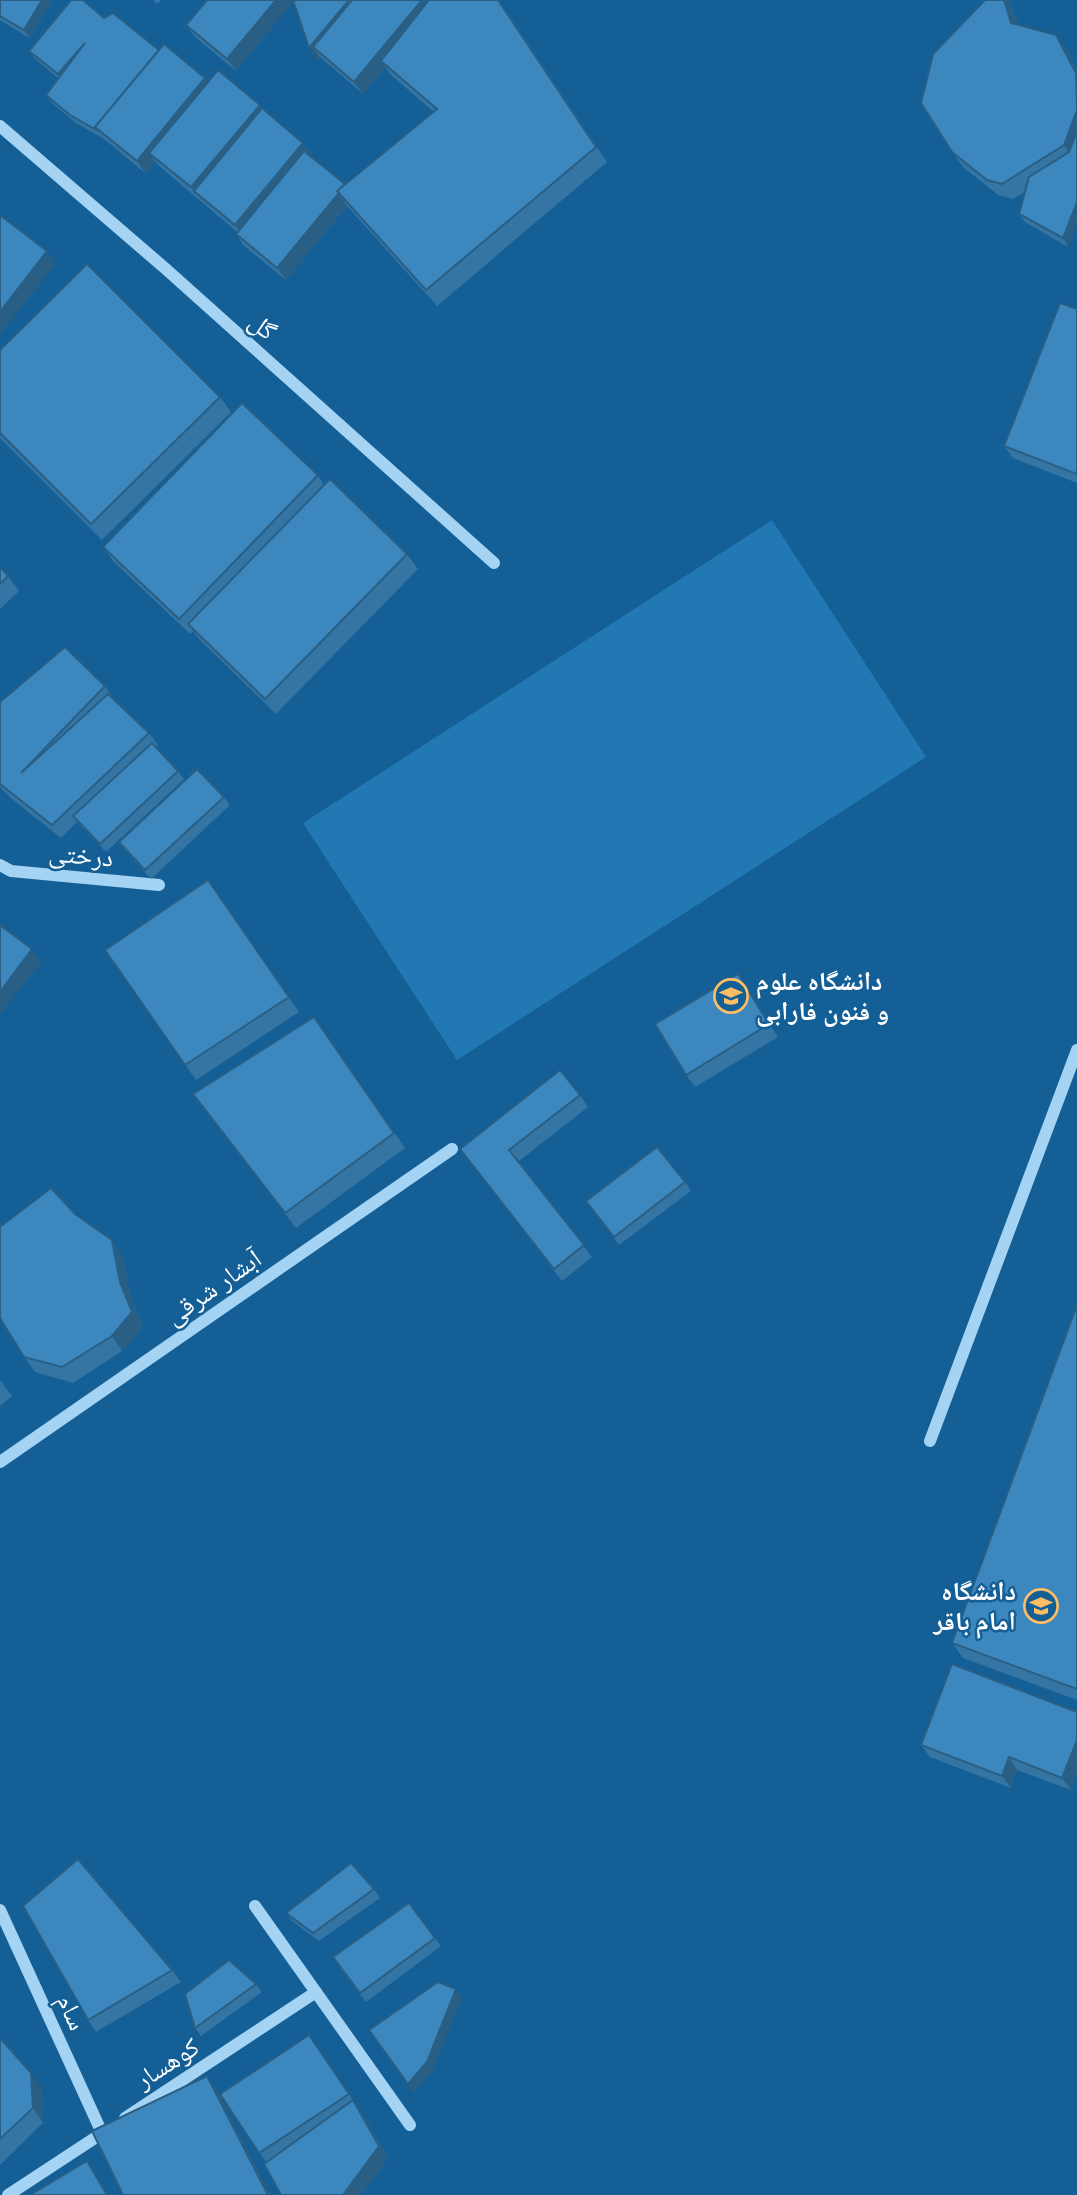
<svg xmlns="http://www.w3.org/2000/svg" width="1077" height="2195" font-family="Figtree,'Noto Naskh Arabic',sans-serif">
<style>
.green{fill:#2278b3}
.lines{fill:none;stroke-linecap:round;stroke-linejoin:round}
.minor{stroke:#a4d3f3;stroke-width:12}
.wall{fill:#3475a3}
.shaded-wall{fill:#2a5f85}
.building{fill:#3c88be;stroke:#2a5f85;stroke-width:2}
.labels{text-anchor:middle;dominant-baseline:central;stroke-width:5;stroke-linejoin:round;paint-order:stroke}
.street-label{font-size:26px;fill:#fff;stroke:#135f96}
.poi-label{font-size:26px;font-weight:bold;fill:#fff;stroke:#135f96;text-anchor:start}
</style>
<rect width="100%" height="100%" fill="#135f96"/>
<polygon class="green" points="772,520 926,757 457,1060 303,823"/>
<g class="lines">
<g class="minor">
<polyline points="0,126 167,270 494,563"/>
<polyline points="0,865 11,871 159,885"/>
<polyline points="930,1441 1077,1050"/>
<polyline points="0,1462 452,1149"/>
<polyline points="255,1906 410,2125"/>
<polyline points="0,1910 102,2133"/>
<polyline points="125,2118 316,1992"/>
<polyline points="8,2195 107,2130"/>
</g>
</g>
<g class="wall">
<polygon points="0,0 53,0 29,38 0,20"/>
<polygon points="153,0 161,0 157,4"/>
<polygon points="207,0 423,0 426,4 499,0 607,162 437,306 347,206 286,280 244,246 236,234 237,232 158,165 155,161 145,173 104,139 76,123 52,103 46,95 58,78 35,59 29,51 104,18 159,50 208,82 260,105 262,108 303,143 312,155 311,156 345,184 434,112 392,76 385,67 363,94 320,57 317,60 293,2 236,71 195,37 186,25"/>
<polygon points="1010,1 1018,25 1056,35 1067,50 1077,70 1077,225 1068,247 1025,222 1019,214 1025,192 1013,199 998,195 963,167 952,152"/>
<polygon points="1077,309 1077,483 1013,458 1004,446"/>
<polygon points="0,350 220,397 231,412 102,540 0,438"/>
<polygon points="318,475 324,485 407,554 418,569 276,714 199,639 193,631 190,634 114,562 103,547"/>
<polygon points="0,567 8,576 19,591 0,609"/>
<polygon points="105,686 113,698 149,733 158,745 156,747 178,771 184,779 106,852 77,822 61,838 13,800 0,787 0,702"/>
<polygon points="224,797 230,805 151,879 125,850 119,842"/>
<polygon points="208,880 299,1012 196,1080 105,950"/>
<polygon points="738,974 778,1037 695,1087 686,1075"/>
<polygon points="314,1017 405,1148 296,1228 193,1094"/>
<polygon points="580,1095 588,1107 519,1161 592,1257 562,1281 460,1149"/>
<polygon points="685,1182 691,1191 619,1245 592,1210"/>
<polygon points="75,1214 122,1255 131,1297 143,1327 122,1351 73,1383 35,1372 24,1357"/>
<polygon points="1077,1305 1077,1700 963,1658 952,1643"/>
<polygon points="0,1380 12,1396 0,1406"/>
<polygon points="1077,1712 1077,1774 1071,1790 1017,1770 1011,1788 930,1757 921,1745"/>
<polygon points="374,1889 380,1898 319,1941 292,1921 286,1913"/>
<polygon points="409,1903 441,1946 366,2002 338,1966"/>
<polygon points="172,1970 181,1982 96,2032 88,2020"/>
<polygon points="256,1984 262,1992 201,2036 195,2028"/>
<polygon points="309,2035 362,2112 388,2158 361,2195 281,2195 266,2162 220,2094"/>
<polygon points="0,2038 42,2089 43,2123 0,2165"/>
</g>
<g class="shaded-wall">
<polygon points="42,0 53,0 29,38 24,30"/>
<polygon points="276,0 295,0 236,71 227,59"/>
<polygon points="349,0 368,0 313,47 320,57 317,60 309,48"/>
<polygon points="422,0 423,0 431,11 381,61 385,67 363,94 354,82"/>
<polygon points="1004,0 1009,0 1010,1 1022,38 1011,23"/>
<polygon points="1056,35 1067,50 1077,70 1077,88"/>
<polygon points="85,43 64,83 58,74"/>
<polygon points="205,78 214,90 149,153 155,161 145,173 137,161"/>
<polygon points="260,105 268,117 194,191 191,187"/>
<polygon points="1077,110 1077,156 1075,161 1064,145"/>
<polygon points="303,143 312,155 244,237 235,225"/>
<polygon points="339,194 347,206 286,280 277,268"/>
<polygon points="1077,202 1077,225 1068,247 1063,238"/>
<polygon points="47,251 56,263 0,335 0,312"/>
<polygon points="32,949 41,962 0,1015 0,992"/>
<polygon points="738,974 746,986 778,1037 769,1024"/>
<polygon points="112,1240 122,1255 131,1297 143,1327 122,1351 112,1336 120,1282"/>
<polygon points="1077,1740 1077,1774 1071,1790 1062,1778"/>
<polygon points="1009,1757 1017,1770 1011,1788 1002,1776"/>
<polygon points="456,1989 462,1998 433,2070 414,2093 408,2084"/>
<polygon points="309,2035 362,2112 388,2158 361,2195 343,2195 356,2105"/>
<polygon points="31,2073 42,2089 43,2123 33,2108"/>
<polygon points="207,2076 218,2092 271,2195 268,2195"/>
<polygon points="87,2161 98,2177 109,2195 107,2195"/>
</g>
<g class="building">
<polygon points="0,0 42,0 24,30 0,16"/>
<polygon points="71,0 83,0 104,18 113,13 159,50 95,127 98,131 70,115 46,95 85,43 58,74 29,51"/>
<polygon points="207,0 276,0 227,59 186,25"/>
<polygon points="293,0 349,0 309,48"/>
<polygon points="352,0 422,0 354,82 313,47"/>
<polygon points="429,0 498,0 596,147 426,290 337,191 437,109 381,61"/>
<polygon points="985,0 1004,0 1011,23 1056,35 1076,73 1077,110 1064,145 1002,184 987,180 952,152 921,103 933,54"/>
<polygon points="164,44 205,78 137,161 95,127"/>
<polygon points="218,70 260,105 191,187 149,153"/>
<polygon points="262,108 303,143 235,225 194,191"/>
<polygon points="1077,131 1077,202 1063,238 1019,214 1029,177 1069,152"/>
<polygon points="304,151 345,184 337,191 339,193 277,268 236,234"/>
<polygon points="0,215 47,251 0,312"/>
<polygon points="87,264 220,397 91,524 0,433 0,350"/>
<polygon points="1060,303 1077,309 1077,474 1004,446"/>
<polygon points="242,403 318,475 179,619 103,547"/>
<polygon points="330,479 407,554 265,699 188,624"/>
<polygon points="0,567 8,576 0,584"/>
<polygon points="65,647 105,686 21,773 108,694 149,733 52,825 0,784 0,702"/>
<polygon points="152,743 178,771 100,844 73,816"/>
<polygon points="197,769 224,797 145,870 119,842"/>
<polygon points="208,880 289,997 185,1065 105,950"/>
<polygon points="0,925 32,949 0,992"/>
<polygon points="738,974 769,1024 686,1075 655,1024"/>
<polygon points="314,1017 394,1133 285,1213 193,1094"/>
<polygon points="560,1070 580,1095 509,1150 584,1245 554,1269 460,1149"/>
<polygon points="657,1147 685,1182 614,1237 586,1201"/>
<polygon points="51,1188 75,1214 112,1240 120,1282 132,1312 112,1336 62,1367 24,1357 0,1318 0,1227"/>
<polygon points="1077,1305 1077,1689 952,1643"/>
<polygon points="952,1664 1077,1712 1077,1740 1062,1778 1009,1757 1002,1776 921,1745"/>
<polygon points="78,1859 172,1970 88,2020 23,1906"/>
<polygon points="351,1863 374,1889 313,1933 286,1913"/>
<polygon points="409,1903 435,1938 360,1993 333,1957"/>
<polygon points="229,1960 256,1984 195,2028 185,1994"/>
<polygon points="438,1982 456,1989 427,2062 408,2084 369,2030"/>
<polygon points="309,2035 349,2094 259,2153 220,2094"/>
<polygon points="0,2038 31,2073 33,2108 0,2139"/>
<polygon points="207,2076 268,2195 123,2195 92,2131"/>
<polygon points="353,2100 379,2146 343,2195 281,2195 264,2164"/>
<polygon points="87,2161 107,2195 30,2195"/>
</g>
<defs>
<g id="university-ring" transform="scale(1.75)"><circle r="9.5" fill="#135f96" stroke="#ffbd65" stroke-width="1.5"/><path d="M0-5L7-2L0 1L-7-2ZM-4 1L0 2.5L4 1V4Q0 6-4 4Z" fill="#ffbd65"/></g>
</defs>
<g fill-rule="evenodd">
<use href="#university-ring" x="731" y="996"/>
<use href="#university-ring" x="1041" y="1606"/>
</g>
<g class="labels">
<g class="street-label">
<text transform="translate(263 326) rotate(42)">گل</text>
<text transform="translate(81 855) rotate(5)">درختی</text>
<text transform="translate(213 1287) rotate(-35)">آبشار شرقی</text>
<text transform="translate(72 2012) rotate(65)">سام</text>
<text transform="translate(167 2063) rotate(-33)">کوهسار</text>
</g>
<g class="poi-label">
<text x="756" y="981">دانشگاه علوم<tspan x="756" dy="30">و فنون فارابی</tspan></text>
<text x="1016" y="1591" text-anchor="end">دانشگاه<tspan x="1016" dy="30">امام باقر</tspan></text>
</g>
</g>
</svg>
